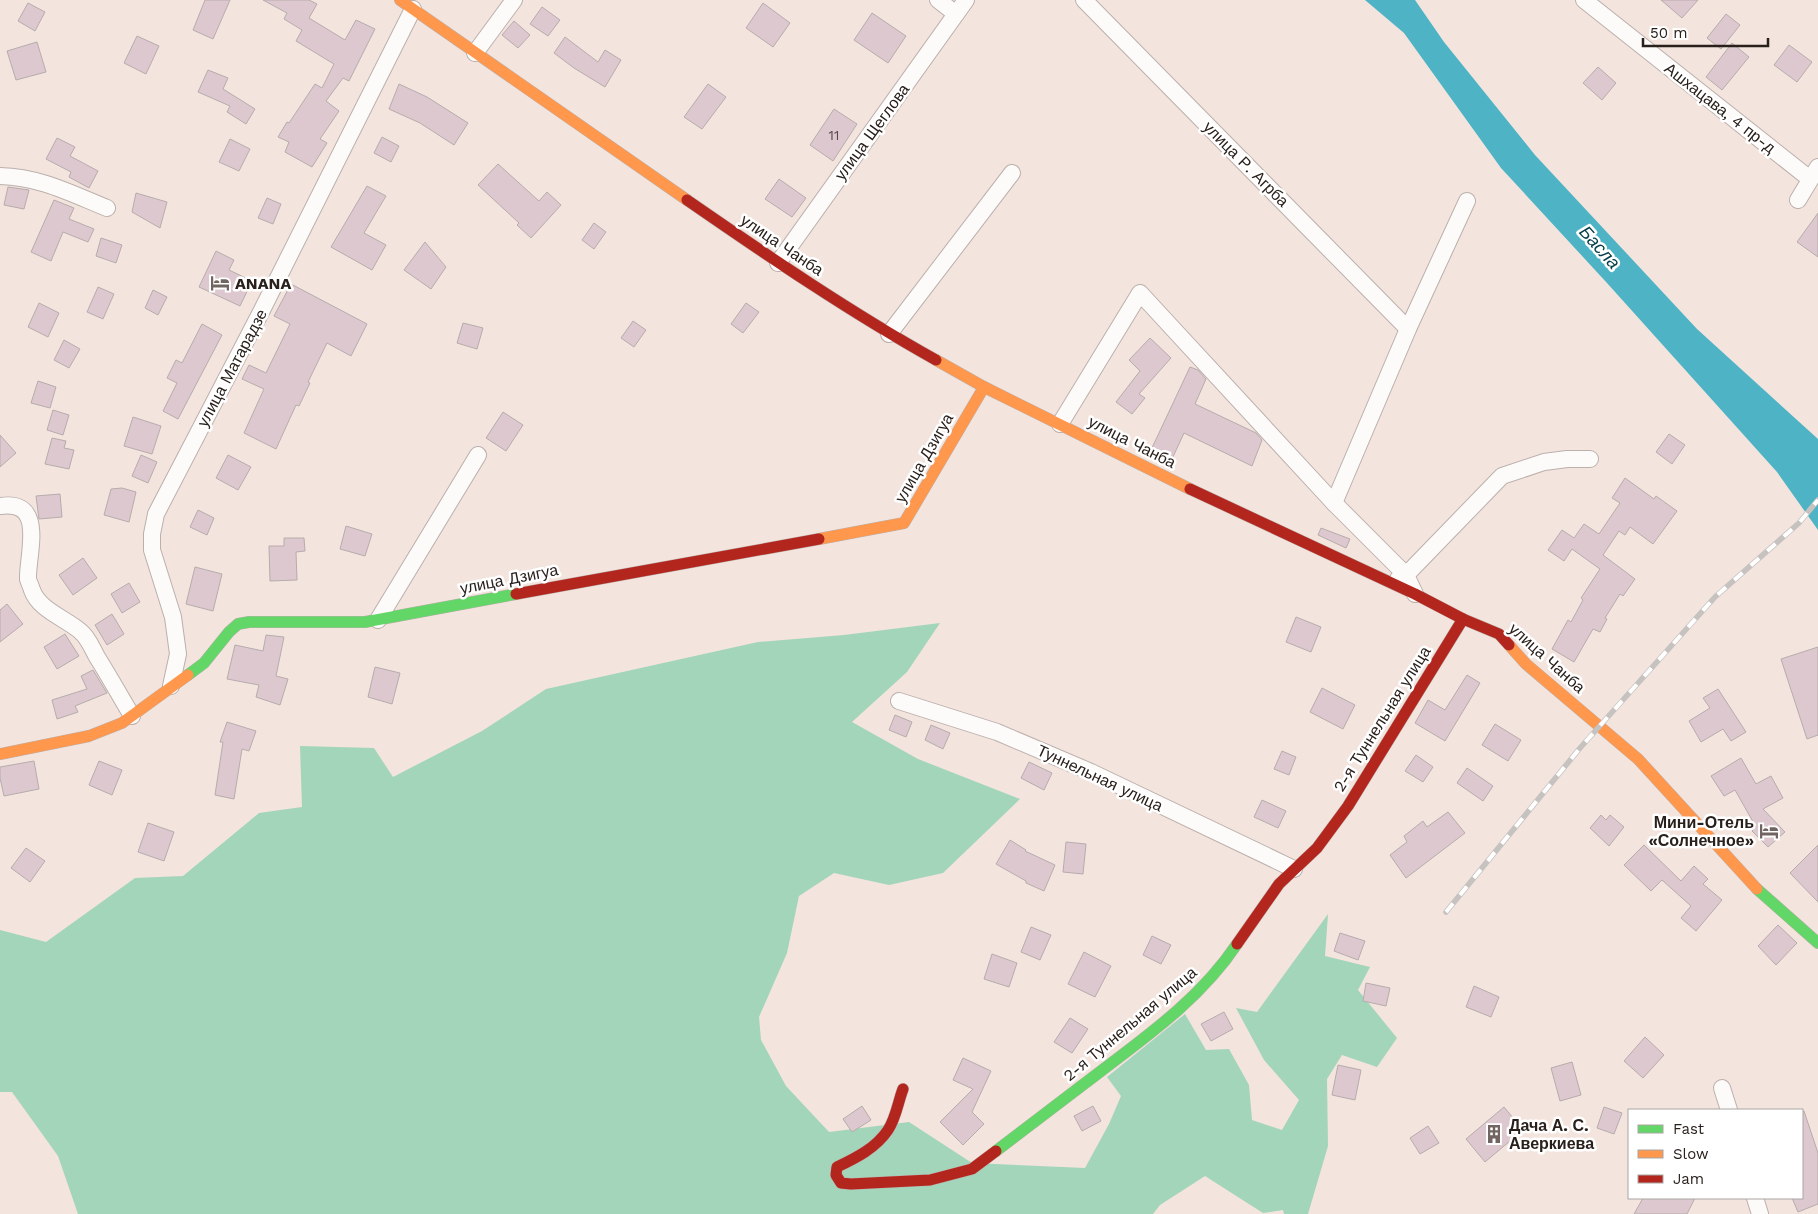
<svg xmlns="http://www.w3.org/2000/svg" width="1818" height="1214" font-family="'Work Sans',sans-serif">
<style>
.forest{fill:#a3d5bb}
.water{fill:#4eb4c5}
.building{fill:#dec8d0;stroke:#b6acac}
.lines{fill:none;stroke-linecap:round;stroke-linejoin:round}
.street-casing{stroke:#bbb0ac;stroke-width:18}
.fast-casing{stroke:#bbb0ac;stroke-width:12}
.slow-casing{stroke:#bbb0ac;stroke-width:12}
.jam-casing{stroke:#bbb0ac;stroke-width:12}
.street{stroke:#fdfbfa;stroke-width:16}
.fast{stroke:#63d668;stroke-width:11}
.slow{stroke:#ff974d;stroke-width:11}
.jam{stroke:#b3261e;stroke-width:11}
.rail-casing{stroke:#c5c2c0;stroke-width:5.5}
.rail{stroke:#fff;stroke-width:4;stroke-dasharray:11;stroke-linecap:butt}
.labels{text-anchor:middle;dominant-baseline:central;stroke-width:5;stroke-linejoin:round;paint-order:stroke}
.number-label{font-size:14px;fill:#564a49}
.street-label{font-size:16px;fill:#29201c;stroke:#fff}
.poi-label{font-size:16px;font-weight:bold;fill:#29201c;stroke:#fff;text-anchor:start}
.water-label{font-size:18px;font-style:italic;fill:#07404c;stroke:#fff}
</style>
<rect width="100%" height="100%" fill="#f3e4de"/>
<polygon class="forest" points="940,623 907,672 852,722 918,759 1020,799 943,873 889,885 834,873 799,896 787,953 759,1017 761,1040 786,1086 829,1132 909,1122 972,1163 1085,1168 1109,1124 1121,1096 1107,1077 1185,1014 1206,1050 1229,1049 1249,1085 1252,1120 1282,1130 1299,1100 1264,1060 1236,1008 1257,1012 1328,914 1325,956 1370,967 1358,990 1397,1038 1377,1067 1342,1055 1327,1079 1328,1146 1308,1214 1284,1214 1283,1210 1263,1213 1205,1176 1160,1205 1153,1214 78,1214 58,1156 12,1092 0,1092 0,930 46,942 135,878 183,876 259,813 302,807 300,746 374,748 393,777 482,731 546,689 758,642 844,635"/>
<polygon class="water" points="1365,0 1415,0 1444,42 1535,155 1697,329 1818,439 1818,530 1777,472 1607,283 1501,168 1404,33"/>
<g class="building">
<polygon points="205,0 230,0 213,39 193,30"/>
<polygon points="263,0 309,0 317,4 309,18 345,40 356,20 375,29 349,81 343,78 326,101 339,111 320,139 327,143 312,167 285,152 289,142 278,137 287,122 289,123 315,84 322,88 334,64 296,41 302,30 284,19 287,13"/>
<polygon points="1661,0 1698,0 1682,18"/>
<polygon points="28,3 45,12 35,31 18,21"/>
<polygon points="763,3 790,23 773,47 746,28"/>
<polygon points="542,7 560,20 548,36 530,24"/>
<polygon points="872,13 906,36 888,63 854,40"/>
<polygon points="1726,14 1740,25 1721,49 1707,38"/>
<polygon points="514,21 530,35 518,48 502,35"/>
<polygon points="137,36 159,46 146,74 124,63"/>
<polygon points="565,37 598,62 605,50 621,60 605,87 574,68 554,53"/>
<polygon points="37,42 46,72 16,80 7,51"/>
<polygon points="1732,43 1749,57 1722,90 1706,77"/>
<polygon points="1789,45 1812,62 1797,82 1774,65"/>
<polygon points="1598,67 1616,83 1602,100 1583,83"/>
<polygon points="208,70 228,78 223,89 255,109 246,124 227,112 230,106 198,92"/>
<polygon points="399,84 427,97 468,123 454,145 420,123 389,109"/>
<polygon points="708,84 726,97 702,129 684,117"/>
<polygon points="834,109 857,124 833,161 810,145"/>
<polygon points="382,137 399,146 391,162 374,153"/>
<polygon points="57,138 75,147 70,156 98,171 89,188 69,177 71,172 46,159"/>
<polygon points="230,139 250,149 239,171 219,162"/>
<polygon points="498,164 539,201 547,192 561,205 531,238 517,225 519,223 478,185"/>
<polygon points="779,179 806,198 792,217 765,199"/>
<polygon points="367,186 386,196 364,233 386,245 372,270 331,247"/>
<polygon points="8,187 29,190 24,209 4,205"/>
<polygon points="136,193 167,202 160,228 132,212"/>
<polygon points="267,198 281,204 273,224 258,218"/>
<polygon points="54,200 74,208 69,219 94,229 88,242 63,232 51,261 31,252"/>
<polygon points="1818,213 1818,257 1797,242"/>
<polygon points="594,223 606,232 594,249 582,240"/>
<polygon points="101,238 122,245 116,263 96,256"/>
<polygon points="425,242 446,267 431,289 404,270"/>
<polygon points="216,251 234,260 229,270 252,281 240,306 199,287"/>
<polygon points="291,284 367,324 351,356 327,343 308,382 310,383 299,406 296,405 276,449 244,433 264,389 242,379 249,365 266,373 290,324 274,316"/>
<polygon points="98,287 114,294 103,319 87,312"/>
<polygon points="153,290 167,297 158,315 145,308"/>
<polygon points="39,303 59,313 48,337 28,327"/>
<polygon points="746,303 759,312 743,333 731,324"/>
<polygon points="633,321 646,330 634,347 621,338"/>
<polygon points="463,323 483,328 477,349 457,343"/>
<polygon points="202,324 222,335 178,419 163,411 177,383 167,378 176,360 182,363"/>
<polygon points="1150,338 1171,358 1139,394 1145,398 1132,414 1116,402 1140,371 1129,360"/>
<polygon points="64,340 80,349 69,368 54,360"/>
<polygon points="1190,367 1198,370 1206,379 1195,404 1256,433 1262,440 1252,466 1184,433 1172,459 1151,450"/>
<polygon points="38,381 56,387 50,408 31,403"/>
<polygon points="53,410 69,415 63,435 47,430"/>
<polygon points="503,412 523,425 506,451 486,438"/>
<polygon points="133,417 161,426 152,454 124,446"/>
<polygon points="1669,434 1685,445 1672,464 1656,452"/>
<polygon points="0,435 16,453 0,467"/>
<polygon points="52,438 66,441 64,448 74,450 69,469 45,464"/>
<polygon points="141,455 157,462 148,483 132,476"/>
<polygon points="228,455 251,467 238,490 216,478"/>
<polygon points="1625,478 1654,499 1656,496 1677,511 1653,544 1630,527 1625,535 1619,531 1603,555 1635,579 1623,596 1620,594 1605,618 1607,619 1600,632 1593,629 1574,662 1552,649 1568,620 1571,622 1583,600 1581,598 1600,569 1572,549 1564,561 1548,550 1562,530 1574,538 1584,524 1599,534 1620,503 1612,498"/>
<polygon points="122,488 136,492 129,522 104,515 111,489"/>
<polygon points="60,494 62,517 39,519 36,496"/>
<polygon points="198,510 214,518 207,535 190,527"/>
<polygon points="346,526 372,534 365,556 340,549"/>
<polygon points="1321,528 1350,539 1346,548 1318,535"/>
<polygon points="284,538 304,538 305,551 296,552 297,580 270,581 269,546 284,546"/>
<polygon points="83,558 97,578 73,595 59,575"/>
<polygon points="195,567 222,574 213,611 186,604"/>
<polygon points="129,583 140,602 122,613 111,594"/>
<polygon points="7,604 23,624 0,642 0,610"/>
<polygon points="112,614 124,634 107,645 95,625"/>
<polygon points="1296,617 1321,627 1311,652 1286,642"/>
<polygon points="65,634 79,656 57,669 44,647"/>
<polygon points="266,635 284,637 276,676 288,679 280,705 256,697 259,685 227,679 235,645 263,651"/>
<polygon points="1818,647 1818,735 1807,739 1781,659"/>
<polygon points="375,667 400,673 392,704 368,697"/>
<polygon points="93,670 107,693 75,706 78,712 57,719 52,700 87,689 81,676"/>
<polygon points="1467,675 1480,683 1445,741 1415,723 1428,700 1445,710"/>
<polygon points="1322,688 1355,705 1343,729 1310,712"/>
<polygon points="1718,689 1746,732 1731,741 1723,729 1701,742 1689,721 1710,708 1703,698"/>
<polygon points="895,715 912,722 906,737 889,730"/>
<polygon points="227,722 256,731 249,751 242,749 234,799 215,795 223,742 220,742"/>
<polygon points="1495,724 1521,740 1508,761 1482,745"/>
<polygon points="931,725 950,733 943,749 925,740"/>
<polygon points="1282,751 1296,757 1289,775 1274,769"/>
<polygon points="1416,755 1433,767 1423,782 1405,771"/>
<polygon points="1741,758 1756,784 1771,776 1783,798 1763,809 1785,832 1768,847 1752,831 1756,827 1735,790 1724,796 1711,776"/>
<polygon points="34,761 39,789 4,796 0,778 0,767"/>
<polygon points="99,761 122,770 112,795 89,785"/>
<polygon points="1029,762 1052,773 1044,790 1021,778"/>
<polygon points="1467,768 1493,786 1483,801 1457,783"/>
<polygon points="1262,800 1286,811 1278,828 1254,817"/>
<polygon points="1448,812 1465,833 1406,878 1390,855 1407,842 1404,836 1423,821 1427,827"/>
<polygon points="1601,815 1606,820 1610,815 1624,827 1609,846 1590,828"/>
<polygon points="148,823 174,832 164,861 138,852"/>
<polygon points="1010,840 1026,850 1025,851 1055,865 1044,891 1026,883 1026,881 996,864"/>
<polygon points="1066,842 1086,844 1083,874 1063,872"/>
<polygon points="1644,845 1681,881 1694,866 1708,879 1703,884 1722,900 1696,931 1681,918 1691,906 1662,880 1651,891 1624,865"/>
<polygon points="1818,845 1818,902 1790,873"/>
<polygon points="26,848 45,861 30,882 11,868"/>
<polygon points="1778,925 1797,943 1776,965 1758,946"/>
<polygon points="1031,927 1051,935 1040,960 1021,952"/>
<polygon points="1340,933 1365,941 1358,960 1334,951"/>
<polygon points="1152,936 1171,945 1161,964 1143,955"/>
<polygon points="1084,952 1111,966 1095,997 1068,984"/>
<polygon points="992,954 1017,963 1009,987 984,979"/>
<polygon points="1366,983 1390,988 1386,1006 1363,1001"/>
<polygon points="1474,986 1499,997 1491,1017 1466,1007"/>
<polygon points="1224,1012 1233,1029 1211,1041 1201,1024"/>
<polygon points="1070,1018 1088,1029 1072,1053 1054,1042"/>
<polygon points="1645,1037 1664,1055 1643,1078 1624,1061"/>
<polygon points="963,1058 991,1071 972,1112 984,1124 963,1145 940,1122 973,1089 953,1080"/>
<polygon points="1572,1062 1581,1095 1560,1101 1551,1068"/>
<polygon points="1338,1065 1361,1070 1355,1100 1332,1095"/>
<polygon points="862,1106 871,1120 852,1132 843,1119"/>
<polygon points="1093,1106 1101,1121 1082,1131 1074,1116"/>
<polygon points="1504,1107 1523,1130 1485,1162 1466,1139"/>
<polygon points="1604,1107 1622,1113 1614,1134 1597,1128"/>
<polygon points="1804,1111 1818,1153 1818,1204 1798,1212 1792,1198 1802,1198 1802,1112"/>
<polygon points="1428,1126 1439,1143 1420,1154 1410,1138"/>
<polygon points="1643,1198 1695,1198 1687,1214 1634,1214"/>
</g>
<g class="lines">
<g class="street-casing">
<g id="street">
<polyline points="938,0 956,14"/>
<polyline points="1084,0 1408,329"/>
<polyline points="1584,0 1810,179"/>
<polyline points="475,53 514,0"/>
<path d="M0 176C40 177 70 193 107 208"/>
<polyline points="1798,200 1818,167"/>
<polyline points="778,263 966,0"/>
<polyline points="889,334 1012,173"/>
<polyline points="1060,424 1140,293 1334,503 1406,575 1415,594"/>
<polyline points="1334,503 1408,329 1467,201"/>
<path d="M0 506C47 499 27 555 28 579 29 583 31 586 32 590 39 610 65 618 80 631 88 637 92 648 97 657 109 676 120 696 132 716"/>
<polyline points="1398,579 1406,575 1502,476 1544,462 1567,459 1590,459"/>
<polyline points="378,620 478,455"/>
<polyline points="171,686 178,654 173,617 152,550 152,534 156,514 262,310 413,9"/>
<polyline points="899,701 997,732 1091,772 1294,869"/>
<polyline points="1722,1088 1729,1110"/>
<polyline points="1755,1198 1760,1214"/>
</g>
</g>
<g class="fast-casing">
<g id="fast">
<polyline points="188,675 204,663 229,632 238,624 249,622 365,622 516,594"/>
<polyline points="1757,889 1818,943"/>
<path d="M996 1151C1032 1124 1068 1096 1105 1068 1154 1031 1203 995 1237 944"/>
</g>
</g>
<g class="slow-casing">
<g id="slow">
<polyline points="400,0 687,200"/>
<polyline points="936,360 984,387 1190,489"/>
<polyline points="819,539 904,523 984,387"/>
<polyline points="1509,645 1526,664 1638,759 1757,889"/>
<polyline points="0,754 89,736 122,723 188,675"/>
</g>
</g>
<g class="jam-casing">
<g id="jam">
<path d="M687 200C768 256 850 312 936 360"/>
<polyline points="1190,489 1415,594 1463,619 1499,634 1509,645"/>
<polyline points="516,594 819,539"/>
<polyline points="1237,944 1279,884 1317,848 1348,806 1463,619"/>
<path d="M903 1089C898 1102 896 1118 888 1130 876 1148 856 1158 837 1167L836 1175 841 1183 851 1184 930 1180 972 1169 996 1151"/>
</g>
</g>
<use href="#street" class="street"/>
<use href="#fast" class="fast"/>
<use href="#slow" class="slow"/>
<use href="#jam" class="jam"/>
<g class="rail-casing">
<polyline id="rail" points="1446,912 1580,748 1715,597 1799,523 1818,500"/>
</g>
<use href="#rail" class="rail"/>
</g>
<defs>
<g id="hotel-bare" transform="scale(1.5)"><path d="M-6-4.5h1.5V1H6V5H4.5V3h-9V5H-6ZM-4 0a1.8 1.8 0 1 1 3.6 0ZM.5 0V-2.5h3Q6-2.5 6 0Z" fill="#706560" stroke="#fff" stroke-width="2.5" paint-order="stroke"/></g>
<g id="building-bare" transform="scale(1.5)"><path d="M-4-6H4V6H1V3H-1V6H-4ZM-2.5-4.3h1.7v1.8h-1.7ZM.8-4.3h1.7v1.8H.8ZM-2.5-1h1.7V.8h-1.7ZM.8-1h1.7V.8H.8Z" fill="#706560" stroke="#fff" stroke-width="2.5" paint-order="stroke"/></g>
</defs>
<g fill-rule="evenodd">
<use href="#hotel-bare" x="220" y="283"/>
<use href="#hotel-bare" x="1769" y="831"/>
<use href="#building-bare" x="1494" y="1134"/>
</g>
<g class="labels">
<g class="number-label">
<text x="834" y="135">11</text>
</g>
<g class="street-label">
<text transform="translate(1720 108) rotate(38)">Ашхацава, 4 пр-д</text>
<text transform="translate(872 132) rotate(-54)">улица Щеглова</text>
<text transform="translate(1246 164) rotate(45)">улица Р. Агрба</text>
<text transform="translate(782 245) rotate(34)">улица Чанба</text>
<text transform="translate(232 368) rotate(-62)">улица Матарадзе</text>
<text transform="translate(1132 442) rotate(27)">улица Чанба</text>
<text transform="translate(924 458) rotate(-60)">улица Дзигуа</text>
<text transform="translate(509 579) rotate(-11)">улица Дзигуа</text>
<text transform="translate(1547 658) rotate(42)">улица Чанба</text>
<text transform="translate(1382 719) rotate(-58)">2-я Туннельная улица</text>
<text transform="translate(1100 778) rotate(25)">Туннельная улица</text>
<text transform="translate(1130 1024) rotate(-40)">2-я Туннельная улица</text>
</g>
<g class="poi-label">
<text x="235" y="283">ANANA</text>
<text x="1754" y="822" text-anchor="end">Мини-Отель<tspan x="1754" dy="18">«Солнечное»</tspan></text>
<text x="1509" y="1125">Дача А. С.<tspan x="1509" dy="18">Аверкиева</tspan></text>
</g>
<g class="water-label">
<text transform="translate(1600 247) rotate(48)">Басла</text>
</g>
</g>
<rect x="1628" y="1109" width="175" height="90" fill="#ffffff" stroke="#a9a6a4"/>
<rect x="1638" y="1125" width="25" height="8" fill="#63d668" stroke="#a9a6a4"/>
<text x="1673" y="1134" font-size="15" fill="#29201c">Fast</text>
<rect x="1638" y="1150" width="25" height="8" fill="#ff974d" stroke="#a9a6a4"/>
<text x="1673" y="1159" font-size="15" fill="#29201c">Slow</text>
<rect x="1638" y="1175" width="25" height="8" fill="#b3261e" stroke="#a9a6a4"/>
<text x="1673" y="1184" font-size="15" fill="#29201c">Jam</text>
<path d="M1643 38v8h125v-8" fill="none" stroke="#29201c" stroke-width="2.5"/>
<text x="1650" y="38" font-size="15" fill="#29201c" stroke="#ffffff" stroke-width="4" paint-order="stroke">50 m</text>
</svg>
